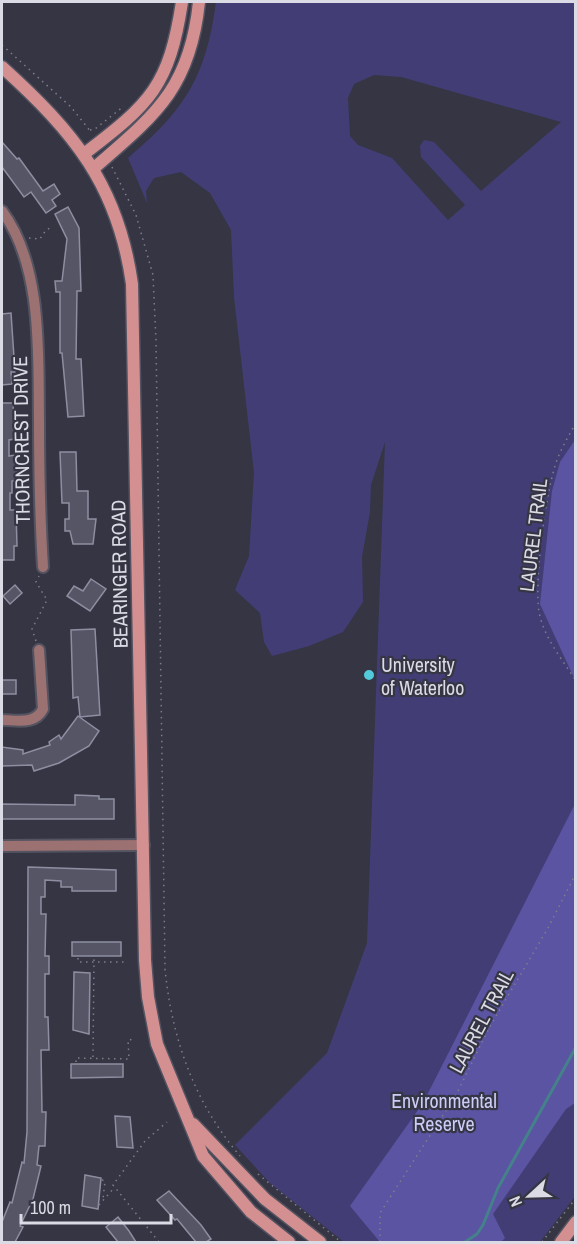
<svg xmlns="http://www.w3.org/2000/svg" width="577" height="1244" font-family="'Archivo Narrow',sans-serif">
<style>
.green{fill:#423e75;fill-rule:evenodd}
.forest{fill:#5b54a2}
.lines{fill:none;stroke-linecap:round;stroke-linejoin:round}
.stream{stroke:#44818a;stroke-width:3}
.building{fill:#556;stroke:#8d8ea0;stroke-width:1.5}
.street-casing{stroke:#535361;stroke-width:14}
.secondary-casing{stroke:#535361;stroke-width:15}
.path{stroke:#7e7e8b;stroke-width:1.5;stroke-dasharray:1.5 4.5;stroke-linecap:butt}
.street{stroke:#9c7171;stroke-width:10}
.secondary{stroke:#d49091;stroke-width:12}
.poi-dot{fill:#53cadc;stroke:#353544;stroke-width:2}
.labels{text-anchor:middle;dominant-baseline:central;stroke-width:4.5;stroke-linejoin:round;paint-order:stroke}
.street-label{font-size:20px;fill:#dbdbe5;stroke:#353544}
.poi-label{font-size:20px;fill:#dbdbe5;stroke:#353544;text-anchor:start}
.park-label{font-size:20px;fill:#ccccf7;stroke:#353544}
</style>
<rect width="100%" height="100%" fill="#353544"/>
<path class="green" d="M216 2H575L576 1195 540 1242H344L270 1183 235 1145 327 1053 367 943 385 442 371 485 370 512 362 557 363 602 343 632 309 646 272 656 264 642 260 613 235 590 249 556 254 473 234 297 231 230 210 193 181 172 154 178 146 191 147 203 128 158C185 110 206 77 216 2ZM374 75 401 77 561 122 481 191 434 142 424 140 420 146 421 157 465 205 448 220 392 158 358 145 350 136 348 98 354 84Z"/>
<g class="forest">
<polygon points="575,440 575,680 540,604 552,491 560,462"/>
<polygon points="575,804 575,1103 566,1109 493,1214 505,1238 501,1242 380,1242 350,1206 423,1103"/>
</g>
<g class="lines">
<polyline class="stream" points="465,1242 477,1234 483,1225 498,1188 576,1047"/>
</g>
<g class="building">
<polygon points="2,142 17,159 19,158 43,191 54,184 60,194 52,200 56,206 46,213 31,192 24,197 2,167"/>
<polygon points="68,207 79,228 81,291 77,291 76,359 81,359 84,416 68,417 62,353 60,353 60,292 56,292 55,281 62,281 67,239 55,214"/>
<polygon points="11,313 15,372 11,372 12,384 2,385 2,314"/>
<polygon points="2,403 13,403 15,439 9,440 9,456 15,455 17,470 17,481 12,481 12,493 10,493 10,510 16,510 17,546 14,546 14,560 2,560"/>
<polygon points="60,452 76,452 77,491 88,491 88,519 96,519 93,544 73,544 70,531 65,531 65,519 69,519 69,503 62,503"/>
<polygon points="91,579 106,589 90,611 67,596 74,586 83,591"/>
<polygon points="15,585 22,593 10,604 3,596"/>
<polygon points="95,629 100,715 80,717 78,697 73,698 71,630"/>
<rect x="2" y="680" width="14" height="14"/>
<polygon points="78,716 99,731 89,746 59,763 34,771 32,765 2,766 2,747 23,750 23,754 50,745 49,742 59,735 61,739"/>
<polygon points="75,795 99,796 99,799 114,799 114,819 2,819 2,804 75,805"/>
<polygon points="28,867 116,870 116,891 72,891 72,887 61,887 61,881 45,880 45,897 41,897 41,914 46,914 45,956 49,956 49,974 45,974 45,1017 48,1017 49,1050 41,1050 42,1112 46,1112 45,1146 39,1146 37,1165 41,1166 33,1199 20,1226 23,1227 15,1242 2,1242 2,1222 10,1202 12,1203 22,1162 24,1163 27,1132"/>
<rect x="72" y="942" width="49" height="14"/>
<polygon points="74,972 90,973 89,1034 73,1030"/>
<polygon points="71,1064 123,1064 123,1077 71,1078"/>
<polygon points="115,1116 130,1117 133,1148 117,1147"/>
<polygon points="85,1175 101,1178 98,1209 82,1206"/>
<polygon points="169,1191 201,1225 211,1239 206,1242 196,1242 177,1219 175,1220 157,1200"/>
<polygon points="118,1217 129,1231 136,1242 118,1242 106,1227"/>
</g>
<g class="lines">
<g class="street-casing">
<g id="street">
<path d="M2 211C43 266 38 355 39 420 39 469 40 519 43 567"/>
<path d="M2 720C17 720 35 725 43 709L39 650"/>
<polyline points="2,846 144,845"/>
</g>
</g>
<g class="secondary-casing">
<g id="secondary">
<path d="M2 67C74 132 118 185 132 284L145 960 148 997 157 1044 203 1156 251 1212 289 1242"/>
<path d="M84 154C151 103 169 86 182 2"/>
<path d="M93 169C155 115 190 89 199 2"/>
<polyline points="193,1124 265,1199 320,1242"/>
<polyline points="561,1242 576,1222"/>
</g>
</g>
<g class="path">
<polyline points="2,45 71,107 91,132"/>
<polyline points="90,130 95,129 124,106"/>
<path d="M112 167 136 215 153 275 156 341 165 969C172 1039 194 1102 240 1156"/>
<polyline points="29,238 40,239 46,230 52,227"/>
<path d="M576 423C569 435 562 447 557 460 546 489 534 581 539 612 544 638 562 659 576 681"/>
<polyline points="36,641 32,629 47,600 36,582 39,576"/>
<polyline points="78,958 78,962 126,962"/>
<polyline points="93,1057 94,958"/>
<polyline points="76,1062 76,1058 129,1059 128,1040 135,1039"/>
<polyline points="258,1174 341,1242"/>
<polyline points="102,1180 105,1181 103,1199"/>
<polyline points="99,1205 114,1188"/>
<polyline points="159,1242 113,1185 145,1141 167,1122"/>
<polyline points="380,1242 380,1213 456,1095 489,1028 548,928 576,873"/>
<polyline points="542,1242 576,1198"/>
</g>
<use href="#street" class="street"/>
<use href="#secondary" class="secondary"/>
</g>
<circle class="poi-dot" cx="369" cy="675" r="6"/>
<g class="labels">
<g class="street-label">
<text transform="translate(21 440) rotate(-91)">THORNCREST DRIVE</text>
<text transform="translate(533 535) rotate(-83)">LAUREL TRAIL</text>
<text transform="translate(119 574) rotate(-91)">BEARINGER ROAD</text>
<text transform="translate(481 1021) rotate(-62)">LAUREL TRAIL</text>
</g>
<g class="poi-label">
<text x="381" y="664">University<tspan x="381" dy="23">of Waterloo</tspan></text>
</g>
<g class="park-label">
<text x="444" y="1100">Environmental<tspan x="444" dy="23">Reserve</tspan></text>
</g>
</g>
<rect width="577" height="1244" fill="none" stroke="#dbdbe5" stroke-width="6"/>
<g transform="translate(529 1196) rotate(248)" stroke="#353544" stroke-width="4.5" paint-order="stroke">
<path d="M0-4.5L10 22L0 15L-10 22Z" fill="#dbdbe5"/>
<text y="-9" font-size="16" font-weight="bold" text-anchor="middle" fill="#dbdbe5">N</text>
</g>
<path d="M21 1214v9h150v-9" fill="none" stroke="#dbdbe5" stroke-width="3"/>
<text x="30" y="1214" font-size="18" fill="#dbdbe5" stroke="#353544" stroke-width="4.5" paint-order="stroke">100 m</text>
</svg>
